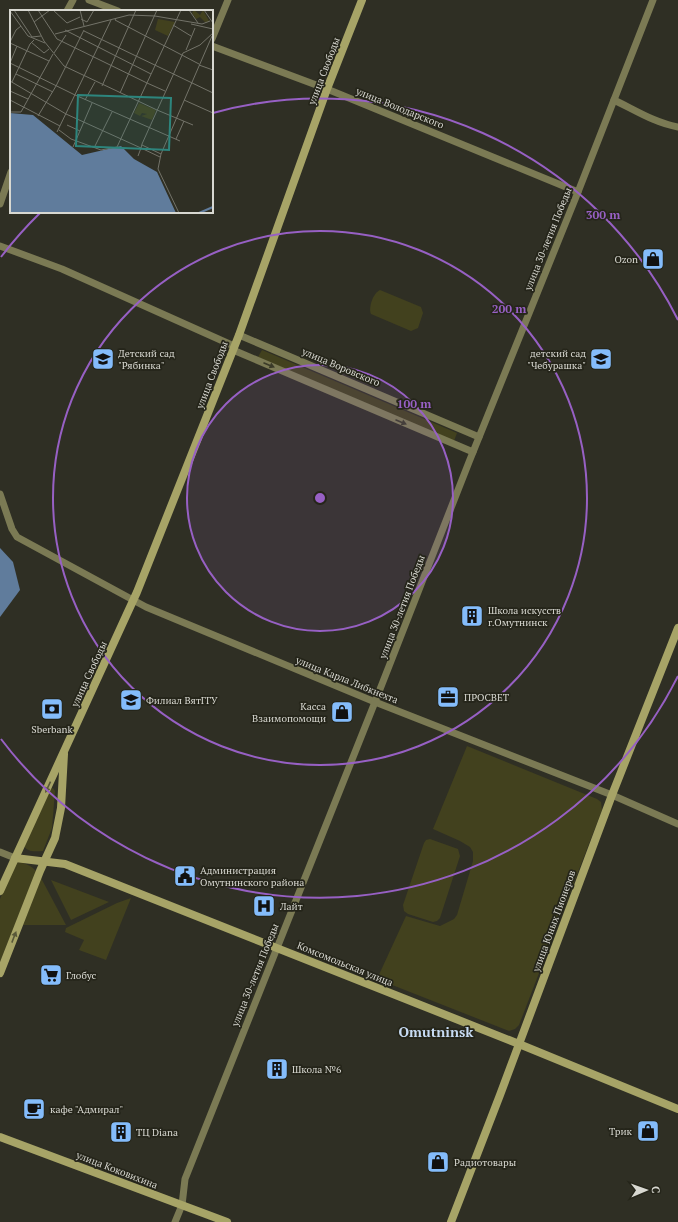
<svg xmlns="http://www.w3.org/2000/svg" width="678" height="1222" font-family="'PT Serif',serif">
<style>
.green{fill:#42411e}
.water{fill:#607c9c}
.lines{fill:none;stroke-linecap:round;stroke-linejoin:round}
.street{stroke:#7b7a54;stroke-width:7}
.secondary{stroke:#a7a467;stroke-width:8}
.oneway{fill:#3a3a28}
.oneway2{fill:#595839}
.ring{fill:none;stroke:#9760c4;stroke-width:2}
.labels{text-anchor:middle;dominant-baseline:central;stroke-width:3.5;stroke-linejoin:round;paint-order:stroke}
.street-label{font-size:10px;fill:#d8d8d1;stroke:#25251a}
.poi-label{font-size:10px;fill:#d8d8d1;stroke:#25251a;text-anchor:start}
.district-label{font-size:14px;font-weight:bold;fill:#c7dbf3;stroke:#25251a}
.inset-river{fill:none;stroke:#607c9c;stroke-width:2}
.inset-road{fill:none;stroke:#737369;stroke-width:1}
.view{fill:#2d857d;fill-opacity:0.15;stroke:#2d857d;stroke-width:2}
.inset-edge{fill:none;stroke:#d8d8d1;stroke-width:2}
.centre{fill:#9760c4;stroke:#25251a;stroke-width:2}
.ring-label{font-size:12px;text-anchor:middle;font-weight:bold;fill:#9760c4;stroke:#25251a;stroke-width:3.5;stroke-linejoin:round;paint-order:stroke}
</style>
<rect width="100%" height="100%" fill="#2f2f24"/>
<g class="green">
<path d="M380 290 421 307 423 313 418 328 411 331 371 314C368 308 373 293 380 290Z"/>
<polygon points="262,350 457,433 454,441 258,357"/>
<polygon points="467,746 597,799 601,802 602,810 519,1025 515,1029 509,1031 377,979 406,916 440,926 454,919 457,915 473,861 473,852 470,847 460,841 433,829"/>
<path d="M53 788 55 791 52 828 43 851C36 851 28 853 24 846L51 789Z"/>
<polygon points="430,839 458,849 460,856 440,918 437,921 433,922 408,914 404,911 403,905 424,843 426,840"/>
<path d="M15 862C22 862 31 865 36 871L35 875 0 962V899Z"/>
<polygon points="41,878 66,925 23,925"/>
<polygon points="51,880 109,902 71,920"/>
<polygon points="131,898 106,960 79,950 84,940 65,932 66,928 117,903"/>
</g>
<polygon class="water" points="0,548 13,562 20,590 0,617"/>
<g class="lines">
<g class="street">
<polyline points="89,0 118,11"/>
<polyline points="67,11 73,0"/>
<polyline points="212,39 228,0"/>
<polyline points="212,46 327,89 578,192"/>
<path d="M614 100C635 110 655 123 678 127"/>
<polyline points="0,204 11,172"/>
<polyline points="0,246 62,269 234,346"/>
<polyline points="239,335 479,437"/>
<polyline points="233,350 473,452"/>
<polyline points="0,494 12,529 17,537 146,607 375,702 612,795 678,824"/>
<polyline points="0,852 15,858"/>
<polyline points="175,1222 182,1205 185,1179 375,702 469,462 578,192 653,0"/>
</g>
<g class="secondary">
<polyline points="15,858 65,864 519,1044 678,1109"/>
<polyline points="0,891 137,592 239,335 327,89 362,0"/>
<polyline points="0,973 40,871 55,838 61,808 64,754"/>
<polyline points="0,1137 227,1222"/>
<polyline points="451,1222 500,1095 612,795 678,628"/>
</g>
</g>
<defs><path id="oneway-solid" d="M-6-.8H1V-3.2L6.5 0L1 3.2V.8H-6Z"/></defs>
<g class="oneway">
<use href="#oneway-solid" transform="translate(269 365) rotate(23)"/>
<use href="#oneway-solid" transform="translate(401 422) rotate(23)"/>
</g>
<g class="oneway2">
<use href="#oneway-solid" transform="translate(48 787) rotate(115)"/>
<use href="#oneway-solid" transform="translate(14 937) rotate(-69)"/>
</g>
<circle cx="320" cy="498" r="133" fill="#9760c4" fill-opacity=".12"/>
<g class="ring">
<circle cx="320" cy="498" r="133"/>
<circle cx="320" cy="498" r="267"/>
<path d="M678 676A400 400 0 0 1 1 739M1 257A400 400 0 0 1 40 213M213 113A400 400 0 0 1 678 320"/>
</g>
<defs>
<g id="shop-square" transform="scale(1.15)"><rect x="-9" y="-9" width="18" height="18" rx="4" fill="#84bcfb" stroke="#25251a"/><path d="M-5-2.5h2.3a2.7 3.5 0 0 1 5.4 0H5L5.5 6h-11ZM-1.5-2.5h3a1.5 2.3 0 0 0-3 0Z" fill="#111"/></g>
<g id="school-square" transform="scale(1.15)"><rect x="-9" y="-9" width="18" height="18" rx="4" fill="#84bcfb" stroke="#25251a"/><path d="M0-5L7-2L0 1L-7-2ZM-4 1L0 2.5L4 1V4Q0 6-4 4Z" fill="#111"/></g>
<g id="building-square" transform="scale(1.15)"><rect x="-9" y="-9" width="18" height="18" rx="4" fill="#84bcfb" stroke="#25251a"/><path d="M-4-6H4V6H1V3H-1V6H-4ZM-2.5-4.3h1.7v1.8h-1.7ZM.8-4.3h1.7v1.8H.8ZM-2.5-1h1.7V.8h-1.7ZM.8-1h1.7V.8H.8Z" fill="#111"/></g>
<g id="office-square" transform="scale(1.15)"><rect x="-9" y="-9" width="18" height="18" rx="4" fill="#84bcfb" stroke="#25251a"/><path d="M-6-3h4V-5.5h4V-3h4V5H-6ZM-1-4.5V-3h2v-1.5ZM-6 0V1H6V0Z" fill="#111"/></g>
<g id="university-square" transform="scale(1.15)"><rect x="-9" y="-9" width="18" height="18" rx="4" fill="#84bcfb" stroke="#25251a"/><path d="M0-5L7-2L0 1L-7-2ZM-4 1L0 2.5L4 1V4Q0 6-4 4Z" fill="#111"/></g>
<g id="bank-square" transform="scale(1.15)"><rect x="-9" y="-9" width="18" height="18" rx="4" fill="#84bcfb" stroke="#25251a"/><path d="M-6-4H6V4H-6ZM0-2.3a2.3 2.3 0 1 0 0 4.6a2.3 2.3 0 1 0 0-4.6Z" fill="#111"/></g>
<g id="civic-square" transform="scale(1.15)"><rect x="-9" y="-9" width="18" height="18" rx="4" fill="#84bcfb" stroke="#25251a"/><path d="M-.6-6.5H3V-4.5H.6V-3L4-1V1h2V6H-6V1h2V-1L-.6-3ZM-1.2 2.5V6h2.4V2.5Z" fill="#111"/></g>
<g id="hospital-square" transform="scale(1.15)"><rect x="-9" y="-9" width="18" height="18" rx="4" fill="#84bcfb" stroke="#25251a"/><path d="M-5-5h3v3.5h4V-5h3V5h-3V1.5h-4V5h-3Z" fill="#111"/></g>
<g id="supermarket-square" transform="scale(1.15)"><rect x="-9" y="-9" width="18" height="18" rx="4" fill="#84bcfb" stroke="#25251a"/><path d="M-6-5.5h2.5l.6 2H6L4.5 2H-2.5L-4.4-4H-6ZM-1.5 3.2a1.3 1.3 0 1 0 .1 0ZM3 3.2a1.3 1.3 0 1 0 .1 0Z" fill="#111"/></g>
<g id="cafe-square" transform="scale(1.15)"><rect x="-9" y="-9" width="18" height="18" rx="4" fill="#84bcfb" stroke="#25251a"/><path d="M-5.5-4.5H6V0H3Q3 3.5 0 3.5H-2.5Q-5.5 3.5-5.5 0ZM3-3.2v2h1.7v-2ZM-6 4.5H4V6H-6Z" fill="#111"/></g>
</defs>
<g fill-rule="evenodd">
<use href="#shop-square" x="653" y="259"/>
<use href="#school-square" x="103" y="359"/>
<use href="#school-square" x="601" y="359"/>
<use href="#building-square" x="472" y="616"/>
<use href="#office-square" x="448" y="697"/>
<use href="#university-square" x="131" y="700"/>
<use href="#bank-square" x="52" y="709"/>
<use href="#shop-square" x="342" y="712"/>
<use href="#civic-square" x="185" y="876"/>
<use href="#hospital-square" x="264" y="906"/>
<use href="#supermarket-square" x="51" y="975"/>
<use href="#building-square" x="277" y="1069"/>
<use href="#cafe-square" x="34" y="1109"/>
<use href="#shop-square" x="648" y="1131"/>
<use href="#building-square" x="121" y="1132"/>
<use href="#shop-square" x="438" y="1162"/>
</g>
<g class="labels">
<g class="street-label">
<text transform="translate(324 71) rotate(-69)">улица Свободы</text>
<text transform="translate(400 108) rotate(22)">улица Володарского</text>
<text transform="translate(548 239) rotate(-68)">улица 30-летия Победы</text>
<text transform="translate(341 367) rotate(23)">улица Воровского</text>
<text transform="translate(212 375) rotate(-69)">улица Свободы</text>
<text transform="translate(402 607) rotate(-69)">улица 30-летия Победы</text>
<text transform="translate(89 674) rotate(-65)">улица Свободы</text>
<text transform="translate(347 680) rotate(22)">улица Карла Либкнехта</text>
<text transform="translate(554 921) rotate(-70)">улица Юных Пионеров</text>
<text transform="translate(345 964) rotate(22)">Комсомольская улица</text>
<text transform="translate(255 975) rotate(-68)">улица 30-летия Победы</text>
<text transform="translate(117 1170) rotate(21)">улица Коковихина</text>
</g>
<g class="poi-label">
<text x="638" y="259" text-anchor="end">Ozon</text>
<text x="118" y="353">Детский сад<tspan x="118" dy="12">"Рябинка"</tspan></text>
<text x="586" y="353" text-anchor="end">детский сад<tspan x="586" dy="12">"Чебурашка"</tspan></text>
<text x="488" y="610">Школа искусств<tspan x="488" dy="12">г.Омутнинск</tspan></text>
<text x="464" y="697">ПРОСВЕТ</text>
<text x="146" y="700">Филиал ВятГГУ</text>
<text x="326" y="706" text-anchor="end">Касса<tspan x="326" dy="12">Взаимопомощи</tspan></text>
<text x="52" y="729" text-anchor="middle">Sberbank</text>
<text x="200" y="870">Администрация<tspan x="200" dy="12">Омутнинского района</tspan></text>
<text x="280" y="906">Лайт</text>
<text x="66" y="975">Глобус</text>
<text x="292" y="1069">Школа №6</text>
<text x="50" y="1109">кафе "Адмирал"</text>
<text x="632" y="1131" text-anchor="end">Трик</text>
<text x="136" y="1132">ТЦ Diana</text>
<text x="454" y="1162">Радиотовары</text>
</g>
<g class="district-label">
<text x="436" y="1031">Omutninsk</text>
</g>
</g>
<g transform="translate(10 10)">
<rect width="203" height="203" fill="#2f2f24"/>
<path d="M184 0 190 5 193 0 199 11 196 13 190 7 186 9 182 3ZM148 9 165 12 158 26 145 20ZM129 93 146 100 142 110 131 106 137 104 132 103 130 106 124 103Z" fill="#42411e"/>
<path d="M0 103 23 105 72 145 111 136 124 149 147 162 166 203H0Z" fill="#607c9c"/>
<path class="inset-river" d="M189 203 203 197"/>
<path class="inset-road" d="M4 0 22 27 31 26M18 0 34 31 54 56 147 100M28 0 47 29 137 73M43 0 57 13 70 7M70 0 74 16M179 0 188 13M194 0 203 13M0 1 18 26 35 33M106 8 105 10 189 54M71 9 77 12 84 0M24 12 40 0M181 14 203 19M163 15 181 26M55 20 141 64M74 21 203 83M45 24 119 5 145 6 192 14 200 11M0 32 6 20 11 16M21 32 34 43 39 39M0 33 39 51M7 36 0 53 65 85 170 131M176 40 185 18M44 43 56 25M189 55 203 60M6 64 43 82M0 71 56 104 131 138 128 146M2 72 20 34 24 30M137 73 155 81M92 76 126 0M0 81 18 89M110 83 147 0M0 90 50 116M75 90 85 72M174 90 203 103M147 100 183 115M0 102H11L43 44M28 106 46 76 74 20M57 115 70 121M49 120 61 129 91 140 107 137 171 0M93 120 102 102M47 122 101 10M166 129 174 111M132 135 151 144 148 159 169 203M63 137 82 93M84 138 93 120M151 144 202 26M150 147 131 138 132 134 173 43 190 35 203 23"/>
<path class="view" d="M68 85 161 88 159 140 66 136Z"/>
<rect width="203" height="203" class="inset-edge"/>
</g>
<circle cx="320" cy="498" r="6" class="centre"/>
<g class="ring-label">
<text x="603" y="219">300 m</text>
<text x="509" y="313">200 m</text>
<text x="414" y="408">100 m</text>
</g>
<g transform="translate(646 1190) rotate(88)" stroke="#25251a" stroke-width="3" paint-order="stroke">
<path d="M0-3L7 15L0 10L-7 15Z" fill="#d8d8d1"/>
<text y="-6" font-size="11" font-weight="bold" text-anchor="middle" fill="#d8d8d1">С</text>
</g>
</svg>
